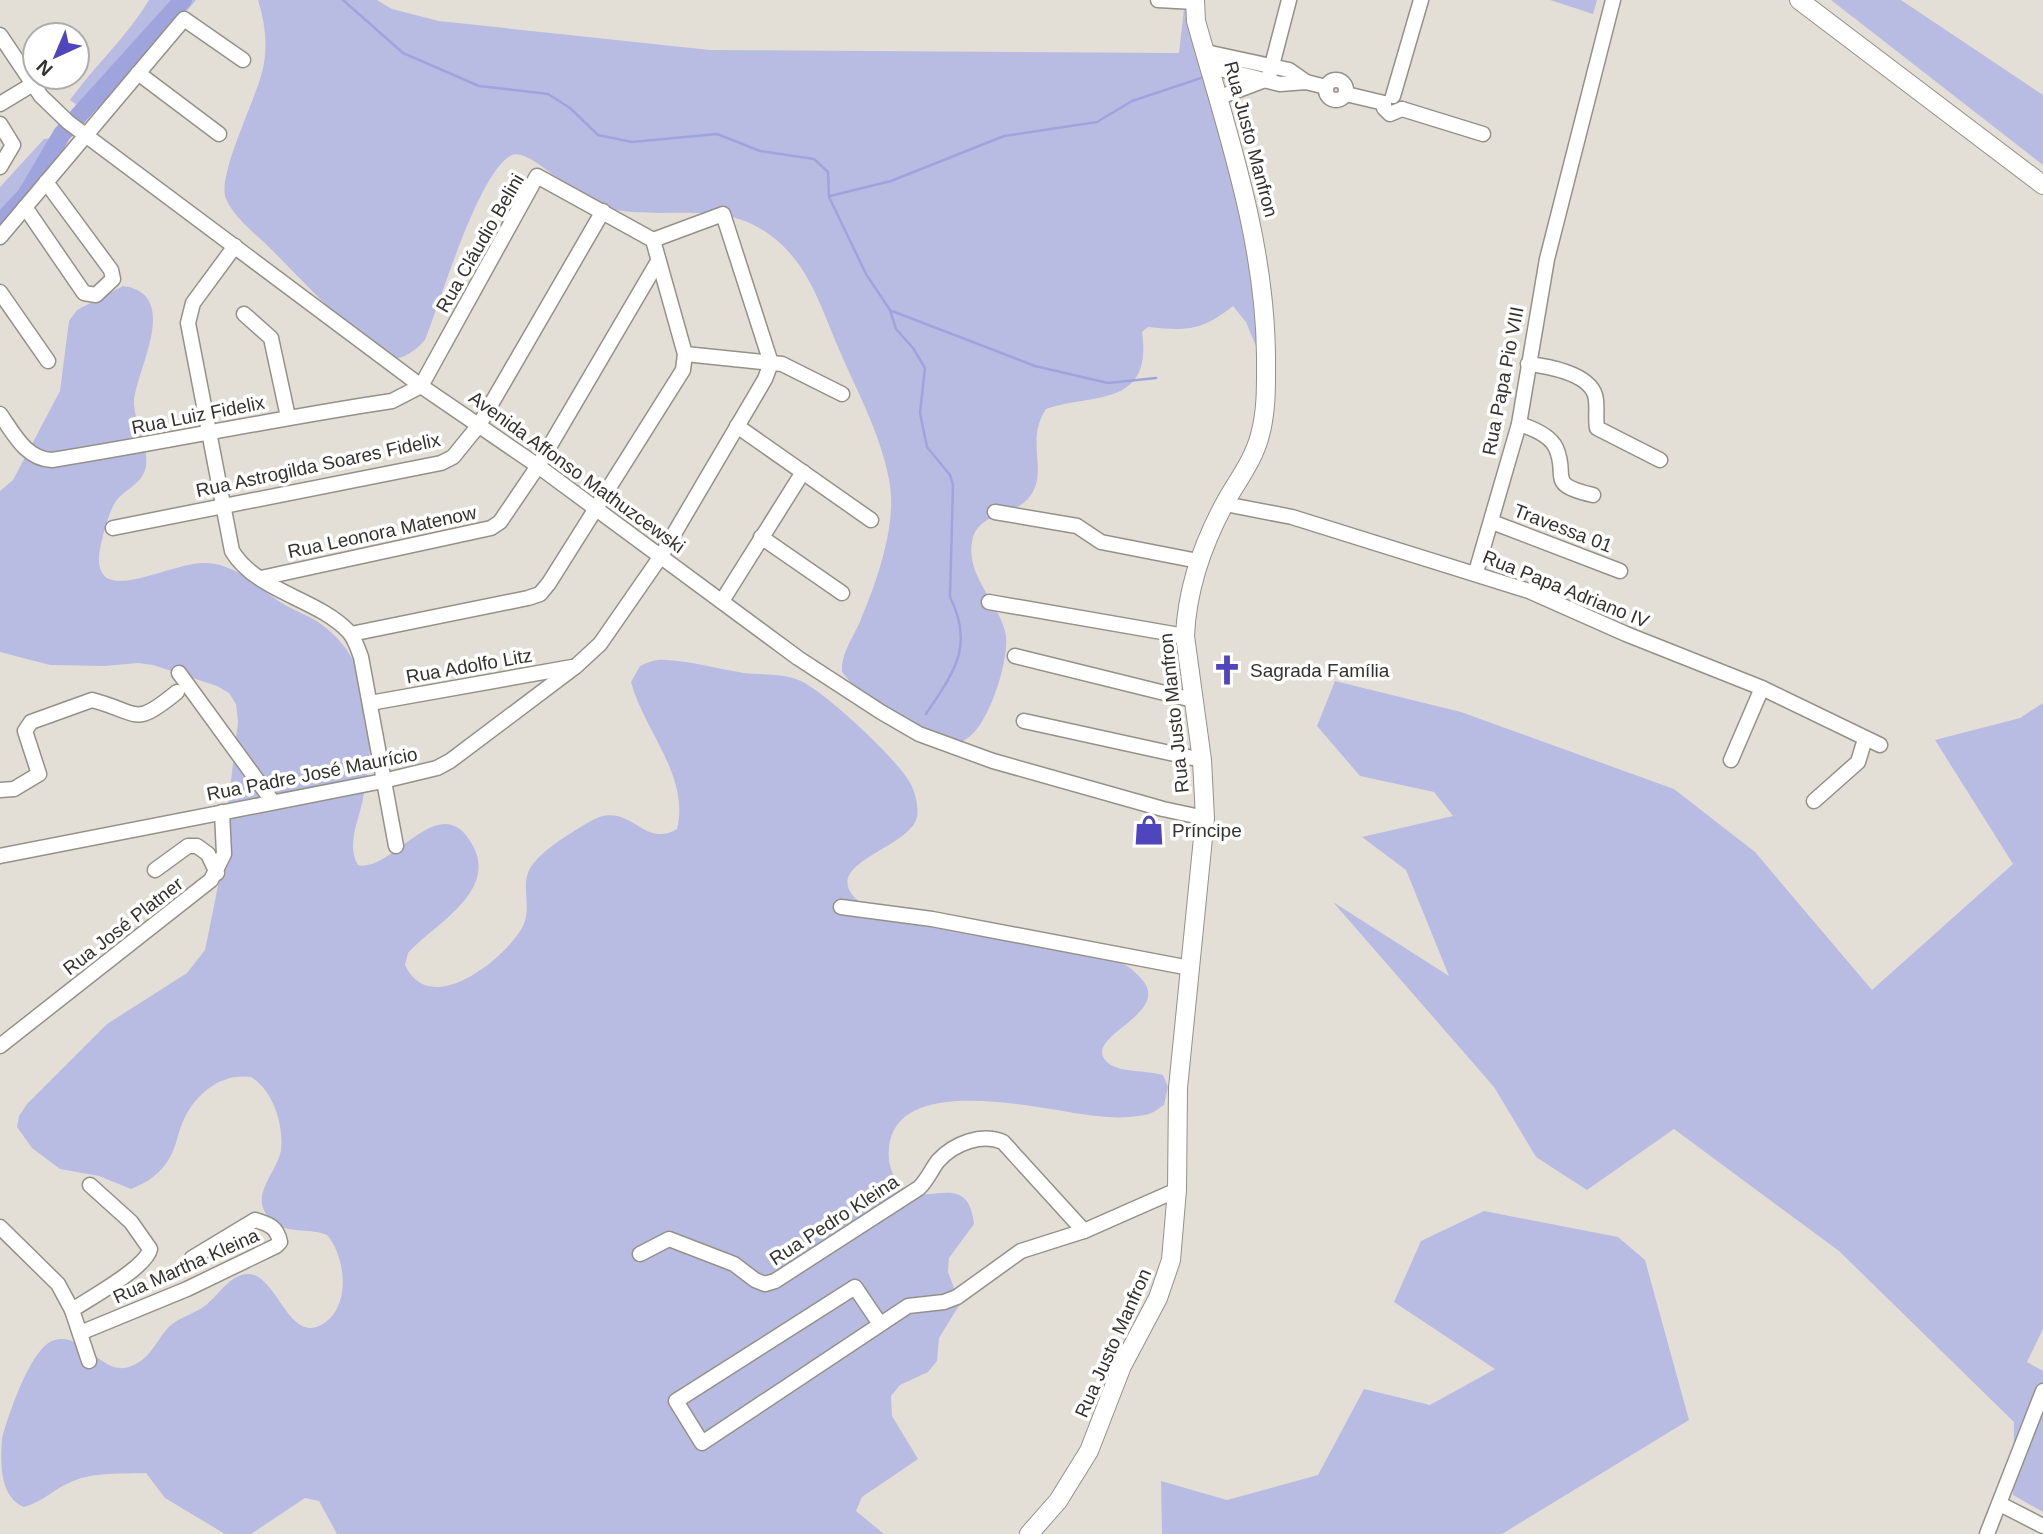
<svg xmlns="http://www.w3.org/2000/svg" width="2043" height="1534" font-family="Helvetica,sans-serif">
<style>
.green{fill:#b8bce3}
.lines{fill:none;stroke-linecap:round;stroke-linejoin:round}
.stream{stroke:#a0a4dd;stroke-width:2.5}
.river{stroke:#a0a4dd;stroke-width:18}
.minor-casing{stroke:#959188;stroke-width:17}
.major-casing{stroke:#959188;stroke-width:20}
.minor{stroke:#fff;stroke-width:14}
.major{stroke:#fff;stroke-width:18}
.labels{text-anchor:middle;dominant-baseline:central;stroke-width:7;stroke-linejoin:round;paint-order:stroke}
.street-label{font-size:19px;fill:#33322e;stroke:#fff}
.poi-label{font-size:19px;fill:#33322e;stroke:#fff;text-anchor:start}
</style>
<rect width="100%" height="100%" fill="#e4dfd6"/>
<g class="green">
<path d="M149 0H196L105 107 81 108 70 100C95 65 127 37 149 0Z"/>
<path d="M258 0H377L392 9 439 21 710 50 1179 53 1185 0C1213 112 1255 235 1258 351L1246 322 1233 306C1202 331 1186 331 1148 327L1142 332C1153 408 1093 393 1046 409 1025 441 1048 470 1031 495 1016 518 977 510 972 542 966 578 1001 604 1006 636 1009 661 988 731 963 741 954 745 945 741 937 739L857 690 842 672C841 652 854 637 861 619 877 581 896 527 890 485 882 435 857 392 838 347 825 317 814 282 793 257 780 241 762 227 742 220 695 205 643 221 595 205 574 198 530 147 512 155 479 170 440 303 425 340 400 367 385 362 359 338 330 309 301 280 273 251 258 236 235 219 226 199 216 176 257 98 263 68 268 45 265 23 258 0Z"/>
<polygon points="1550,0 1597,0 1593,14"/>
<polygon points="1831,0 1901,0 2043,95 2043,165"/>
<polygon points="59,137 64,145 62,154 0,244 0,187 44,139"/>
<path d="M123 286C184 294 133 375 134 404 135 425 149 445 146 466 143 484 126 488 116 501 109 510 98 550 99 561 99 568 102 576 109 579 131 588 180 561 207 563 237 564 260 590 285 605 296 611 307 615 318 622 377 662 376 735 363 799 359 820 346 845 358 865 392 874 441 784 473 846 498 892 433 925 408 953L405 965C430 1020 506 958 523 926 533 905 518 882 533 864 546 847 571 833 589 822 630 797 642 850 677 829 690 776 644 731 631 682L640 666C649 662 656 659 666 660 692 661 718 669 744 673 762 675 784 673 801 681 827 694 894 756 909 781 915 791 919 806 917 817 910 847 830 861 851 893 874 929 1022 939 1064 946 1081 948 1098 955 1115 960 1127 964 1136 972 1144 982 1168 1016 1081 1037 1107 1062 1118 1073 1148 1070 1163 1075L1168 1087 1164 1105C1158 1109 1152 1114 1145 1115 1130 1118 1113 1118 1097 1116 1050 1112 896 1069 889 1148 887 1168 895 1182 910 1194 939 1198 969 1177 974 1224L949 1258 948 1272 960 1304 939 1338 937 1361 928 1372 900 1385 891 1396 892 1416 918 1459 862 1497 856 1511 884 1534H337L319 1501 305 1498 251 1534H225L165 1498 146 1473C123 1474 95 1472 73 1481 55 1488 43 1502 24 1507 0 1498 0 1463 2 1439 8 1416 30 1350 52 1341 82 1329 101 1376 129 1367 149 1360 154 1345 166 1330 177 1317 193 1315 206 1305 219 1295 230 1274 248 1274 277 1274 288 1343 321 1325 352 1308 346 1257 327 1235 309 1227 286 1235 271 1220 247 1196 277 1174 281 1150 284 1125 273 1090 251 1077 222 1073 198 1092 185 1117 178 1130 177 1146 169 1159 160 1174 148 1182 131 1189L99 1176 60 1169 32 1148 17 1127 19 1116 27 1104 107 1024 187 973 205 950 219 881 238 722 236 704 229 693 217 686 153 665 138 663 105 666 50 665 0 652V491L13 480 60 391 69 321 77 310Z"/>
<polygon points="1335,681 1461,712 1674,789 1755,852 1872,990 2013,864 1935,740 2020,718 2043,703 2043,1329 2027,1362 2043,1371 2043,1512 2013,1495 2014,1422 1839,1251 1674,1129 1587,1190 1536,1157 1494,1087 1333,902 1449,976 1406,870 1362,837 1453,816 1434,792 1360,776 1317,726"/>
<polygon points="1484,1211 1618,1237 1645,1260 1689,1420 1502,1534 1162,1534 1161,1481 1227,1500 1318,1475 1364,1389 1430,1405 1495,1369 1394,1302 1421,1241"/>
</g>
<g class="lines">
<g class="stream">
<path d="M343 0 403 53 479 86 548 94 570 108 598 135 632 142 717 134 760 151 814 159 828 172 829 197 866 274 890 310 896 329 913 348 925 368 920 413 927 447 950 475 953 485 950 597C975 647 953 673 926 714"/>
<polyline points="830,196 891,181 1004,136 1097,122 1132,101 1204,77"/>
<polyline points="892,311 1035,366 1108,383 1156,378"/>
</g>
<polyline class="river" points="0,223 26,195 62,134 183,0"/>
<g class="minor-casing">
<g id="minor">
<polyline points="1158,0 1195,2"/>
<polyline points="0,35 41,96 68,122 421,386 538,466 798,658 881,712 919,734 993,761 1163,809 1205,818"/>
<polyline points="1206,52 1289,70 1306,82"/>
<polyline points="1212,67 1280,84 1306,82 1326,87"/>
<polyline points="138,73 219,134"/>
<polyline points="1270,73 1289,0"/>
<circle cx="1336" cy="90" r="10"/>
<polyline points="1346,94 1384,103"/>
<polyline points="1393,96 1421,0"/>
<polyline points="1220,97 1265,80"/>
<polyline points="1384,103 1384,108 1390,114 1402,109"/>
<polyline points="0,104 33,84"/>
<polyline points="1402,109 1483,134"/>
<polyline points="0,124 13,145 0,167"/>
<polyline points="25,207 84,293 96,295 113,279 111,270 46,182"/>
<polyline points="0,237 184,19 243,60"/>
<polyline points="653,240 723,214 771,363"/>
<path d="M235 246 193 303 188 323 232 551C257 592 317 598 349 632 355 639 358 649 361 657L396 846"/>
<polyline points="0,292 48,361"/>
<polyline points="244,314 271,338 288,417"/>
<polyline points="685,354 782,364 842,394"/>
<path d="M1528 364C1547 366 1588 373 1595 395 1598 405 1595 417 1597 428L1660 460"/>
<path d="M0 414C14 434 26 459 52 460 165 442 278 418 392 401L421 386 537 176 653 240"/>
<path d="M1519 424C1532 428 1550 435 1556 448 1569 477 1545 484 1593 495"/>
<polyline points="737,426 871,520"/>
<polyline points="1225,504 1292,517 1529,591 1626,634 1762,688 1880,745"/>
<polyline points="995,512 1077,526 1101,542 1198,561"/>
<polyline points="1492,522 1620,571"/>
<polyline points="113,528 441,463 453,457 479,425 603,211"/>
<polyline points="761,537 842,593"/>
<polyline points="1476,572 1519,424 1547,259 1613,0"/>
<polyline points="261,578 491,528 500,522 538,466 657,263"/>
<polyline points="722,601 803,472"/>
<polyline points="989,602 1185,636"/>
<polyline points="351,634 528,598 540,594 549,583 683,370 685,354 653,240"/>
<polyline points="1015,656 1193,700"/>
<polyline points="179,673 273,802"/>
<polyline points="370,703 572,667"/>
<polyline points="1024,721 1202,760"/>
<polyline points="1731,760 1762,688"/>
<path d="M0 790 14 789 39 774 25 731 31 722 92 700C141 713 133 728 177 692"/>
<polyline points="1814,801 1858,762 1865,739"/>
<polyline points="0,856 383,781 437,768 450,761 575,667 600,644 661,556 765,379 771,363"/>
<polyline points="155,870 188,846 197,846 208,854 217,873"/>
<polyline points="841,907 932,919 1190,968"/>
<polyline points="0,1046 211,880 224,854 222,812"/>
<polyline points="0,1227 58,1284 72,1310 89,1361"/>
<path d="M640 1254 669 1239 734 1264 755 1280 765 1284 775 1281 919 1188C928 1179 931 1170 938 1161 954 1143 982 1133 1003 1142L1084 1231"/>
<path d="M72 1310C90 1298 146 1268 150 1249L131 1222 90 1185"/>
<polyline points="880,1324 855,1287 676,1401 702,1443 908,1306 944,1302 957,1297 1021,1251 1084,1231 1177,1190"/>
<path d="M80 1333 187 1289 276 1246 280 1242C277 1227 269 1224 255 1220L192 1258"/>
<polyline points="2000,1504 2043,1526"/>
<polyline points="1987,1534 2043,1391"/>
</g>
</g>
<g class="major-casing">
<g id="major">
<polyline points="1799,0 2043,185"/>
<path d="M1029 1534 1058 1501 1089 1451 1122 1366 1158 1298 1171 1260 1177 1190 1178 1088 1205 818 1202 760 1185 636C1187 588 1203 543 1226 501 1238 480 1254 459 1260 435 1267 409 1266 383 1266 356 1265 240 1227 132 1196 21L1195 0"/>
</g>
</g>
<use href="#minor" class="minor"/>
<use href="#major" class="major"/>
</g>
<defs>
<g id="church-bare" transform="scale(2.415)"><path d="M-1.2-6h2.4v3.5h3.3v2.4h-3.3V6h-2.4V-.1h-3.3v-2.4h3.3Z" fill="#4f45bc" stroke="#fff" stroke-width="2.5" paint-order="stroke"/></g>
<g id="shop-bare" transform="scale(2.415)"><path d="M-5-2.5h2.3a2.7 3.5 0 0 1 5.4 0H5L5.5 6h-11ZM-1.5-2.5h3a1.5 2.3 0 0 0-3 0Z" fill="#4f45bc" stroke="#fff" stroke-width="2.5" paint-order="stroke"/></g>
</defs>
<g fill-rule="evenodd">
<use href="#church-bare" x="1227" y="670"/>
<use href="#shop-bare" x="1149" y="830"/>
</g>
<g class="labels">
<g class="street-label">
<text transform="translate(1251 139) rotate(75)">Rua Justo Manfron</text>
<text transform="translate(480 243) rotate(-60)">Rua Cláudio Belini</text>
<text transform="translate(1503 381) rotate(-79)">Rua Papa Pio VIII</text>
<text transform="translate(198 415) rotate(-11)">Rua Luiz Fidelix</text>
<text transform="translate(318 465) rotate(-12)">Rua Astrogilda Soares Fidelix</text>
<text transform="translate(577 472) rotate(36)">Avenida Affonso Mathuzcewski</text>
<text transform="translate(1563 528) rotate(21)">Travessa 01</text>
<text transform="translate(382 532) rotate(-12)">Rua Leonora Matenow</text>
<text transform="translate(1566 589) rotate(22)">Rua Papa Adriano IV</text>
<text transform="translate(469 666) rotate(-10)">Rua Adolfo Litz</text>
<text transform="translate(1174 713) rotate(-96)">Rua Justo Manfron</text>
<text transform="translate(312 774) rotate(-11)">Rua Padre José Maurício</text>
<text transform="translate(123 926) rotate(-38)">Rua José Platner</text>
<text transform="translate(834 1220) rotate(-33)">Rua Pedro Kleina</text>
<text transform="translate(186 1266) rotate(-24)">Rua Martha Kleina</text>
<text transform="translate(1113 1343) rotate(-66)">Rua Justo Manfron</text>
</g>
<g class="poi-label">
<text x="1250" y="670">Sagrada Família</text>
<text x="1172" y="830">Príncipe</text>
</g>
</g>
<g transform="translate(56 56) rotate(224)"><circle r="33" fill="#ffffff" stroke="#adadab" stroke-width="2"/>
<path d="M0-5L12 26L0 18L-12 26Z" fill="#4f45bc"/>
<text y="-10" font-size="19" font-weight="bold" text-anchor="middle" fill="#33322e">N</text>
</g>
</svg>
